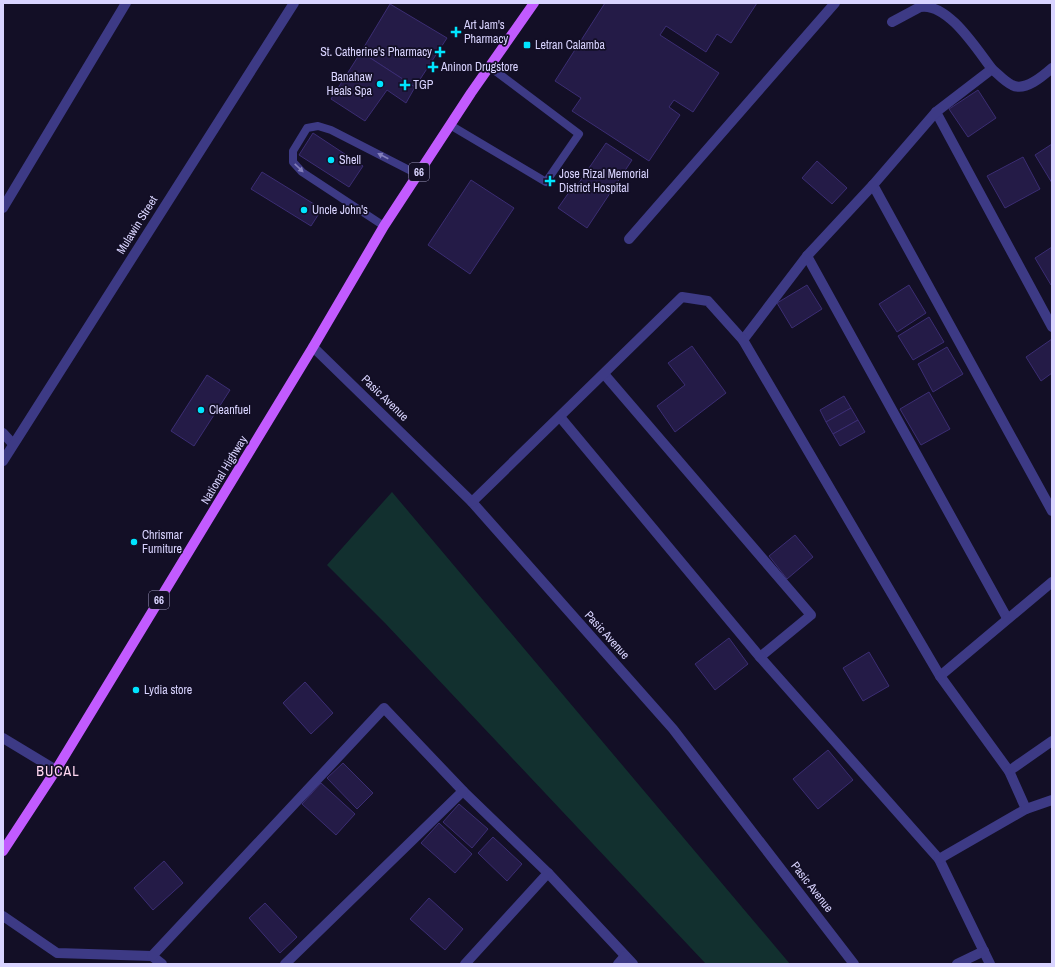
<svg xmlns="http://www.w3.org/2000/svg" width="1055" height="967" font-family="'Archivo Narrow',sans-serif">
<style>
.green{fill:#12302f}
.building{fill:#241b47;stroke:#3b2d73}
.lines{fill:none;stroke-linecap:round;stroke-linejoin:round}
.service{stroke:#3d3a85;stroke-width:8}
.minor{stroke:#3d3a85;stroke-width:10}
.primary{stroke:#c25bff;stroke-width:10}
.oneway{fill:#837fbc}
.poi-dot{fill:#00e5ff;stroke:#130f26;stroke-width:1.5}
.labels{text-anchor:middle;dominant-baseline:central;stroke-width:3.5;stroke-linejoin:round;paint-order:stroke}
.shield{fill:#130f26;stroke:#9e99be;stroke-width:1}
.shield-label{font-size:11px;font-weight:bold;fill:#d9d4ff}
.poi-label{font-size:12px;fill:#d9d4ff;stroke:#130f26;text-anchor:start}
.street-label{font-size:12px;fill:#d9d4ff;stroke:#130f26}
.quarter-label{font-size:14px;letter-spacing:1px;fill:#ffd6f0;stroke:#130f26}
</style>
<rect width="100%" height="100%" fill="#130f26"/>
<polygon class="green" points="392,492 790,964 706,964 385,623 327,565"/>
<g class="building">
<polygon points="605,3 757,3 731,43 717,34 706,52 666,26 660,35 719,73 693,112 674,100 669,107 680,115 649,161 572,111 581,98 555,81"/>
<polygon points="390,4 447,38 415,87 361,52"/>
<polygon points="361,52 415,87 406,103 387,90 365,121 331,99"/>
<polygon points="978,90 996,118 968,137 949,109"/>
<polygon points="313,133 363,166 349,187 299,155"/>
<polygon points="606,143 632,160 587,228 558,208 572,188 574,190"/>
<polygon points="1052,144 1052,183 1035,155"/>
<polygon points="1023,157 1040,189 1005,208 987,176"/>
<polygon points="817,161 847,188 832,204 802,178"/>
<polygon points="262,172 322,209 311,226 251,189"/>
<polygon points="471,180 514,208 470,274 428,245"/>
<polygon points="1052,247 1052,284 1051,285 1035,258"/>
<polygon points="807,285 822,309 792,328 777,303"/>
<polygon points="909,285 926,313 897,332 879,304"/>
<polygon points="929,317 944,342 913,360 898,336"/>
<polygon points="1052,339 1052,373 1041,381 1026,357"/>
<polygon points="692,346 726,393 675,432 657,406 685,385 668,363"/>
<polygon points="947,347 963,374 933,392 918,364"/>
<polygon points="207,375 230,390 194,446 171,431"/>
<polygon points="929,392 950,429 921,445 900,409"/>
<polygon points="844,396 851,408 826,422 820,410"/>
<polygon points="851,408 858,420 833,434 826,422"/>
<polygon points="858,420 865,432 840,446 833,434"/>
<polygon points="795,535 813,557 787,579 769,556"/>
<polygon points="729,638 748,664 715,690 695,664"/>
<polygon points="869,652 889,686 863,701 843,668"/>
<polygon points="305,682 333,713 311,734 283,703"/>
<polygon points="828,750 853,780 818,809 793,779"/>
<polygon points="343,763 373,793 357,809 327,778"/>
<polygon points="321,783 355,814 336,835 302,804"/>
<polygon points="459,804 488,829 472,848 443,822"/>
<polygon points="439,823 472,854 455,873 421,843"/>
<polygon points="493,837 522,864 507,881 478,853"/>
<polygon points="164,861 183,883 153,910 134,888"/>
<polygon points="429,898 463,929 445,950 410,919"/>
<polygon points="265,903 297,937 280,953 249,918"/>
</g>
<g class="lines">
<g class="service">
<polyline points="450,125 546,182 579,134 490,67"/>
<polyline points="384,226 302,172 293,162 293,151 307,128 318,126 331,130 417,174"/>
</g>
<g class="minor">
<path d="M892 22 920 7C948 2 977 50 992 69"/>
<polyline points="936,112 1052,327"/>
<polyline points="873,185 1052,511"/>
<polyline points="3,208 126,3"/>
<polyline points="629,239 835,3"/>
<polyline points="807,256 1007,618"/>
<path d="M743 340 807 256 873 185 936 112 992 69C998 74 1005 82 1012 85 1025 92 1043 76 1052 68"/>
<polyline points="313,347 472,502 673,729 854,964"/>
<polyline points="604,374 811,615 760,657"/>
<polyline points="560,417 760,657 939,859 990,964"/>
<polyline points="3,433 13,444"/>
<polyline points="3,461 294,3"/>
<polyline points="472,502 682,297 708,301 743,340 940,676 1009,771 1026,809 939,859"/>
<polyline points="940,676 1052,582"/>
<polyline points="3,738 56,770"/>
<polyline points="1009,771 1052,741"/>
<polyline points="1026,809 1052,800"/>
<polyline points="3,916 57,953 152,956 162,964"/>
<polyline points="152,956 384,708 463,791 548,873 633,964"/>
<polyline points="285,964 463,791"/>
<polyline points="465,964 548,873"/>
<polyline points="618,964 625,956"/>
<polyline points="957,964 984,951"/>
</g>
<polyline class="primary" points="3,851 56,770 313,347 384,226 471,93 534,3"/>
</g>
<defs><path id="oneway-solid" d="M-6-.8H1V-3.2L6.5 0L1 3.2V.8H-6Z"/></defs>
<g class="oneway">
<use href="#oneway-solid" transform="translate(383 156) rotate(-153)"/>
<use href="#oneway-solid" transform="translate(299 168) rotate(44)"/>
</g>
<g class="poi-dot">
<path d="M454 26h4v4h4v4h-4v4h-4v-4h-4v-4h4z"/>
<rect x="523" y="41" width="8" height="8" rx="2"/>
<path d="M438 46h4v4h4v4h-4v4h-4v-4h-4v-4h4z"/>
<path d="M431 61h4v4h4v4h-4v4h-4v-4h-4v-4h4z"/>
<circle cx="380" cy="84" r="4"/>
<path d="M403 79h4v4h4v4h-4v4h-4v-4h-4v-4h4z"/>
<circle cx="331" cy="160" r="4"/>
<path d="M548 175h4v4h4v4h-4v4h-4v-4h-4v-4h4z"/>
<circle cx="304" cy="210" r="4"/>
<circle cx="201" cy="410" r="4"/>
<circle cx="134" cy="542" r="4"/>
<circle cx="136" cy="690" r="4"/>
</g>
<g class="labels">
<g class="shield">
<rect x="409" y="163" width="20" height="18" rx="3"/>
<rect x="149" y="591" width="20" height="18" rx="3"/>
</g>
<g class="shield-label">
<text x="419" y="172">66</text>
<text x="159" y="600">66</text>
</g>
<g class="poi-label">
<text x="464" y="25">Art Jam's<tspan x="464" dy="14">Pharmacy</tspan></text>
<text x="535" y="45">Letran Calamba</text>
<text x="432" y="52" text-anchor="end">St. Catherine's Pharmacy</text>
<text x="441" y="67">Aninon Drugstore</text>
<text x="372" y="77" text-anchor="end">Banahaw<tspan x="372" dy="14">Heals Spa</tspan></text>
<text x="413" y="85">TGP</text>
<text x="339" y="160">Shell</text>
<text x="559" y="174">Jose Rizal Memorial<tspan x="559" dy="14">District Hospital</tspan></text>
<text x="312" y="210">Uncle John's</text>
<text x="209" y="410">Cleanfuel</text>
<text x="142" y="535">Chrismar<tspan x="142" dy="14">Furniture</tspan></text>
<text x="144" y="690">Lydia store</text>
</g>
<g class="street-label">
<text transform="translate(137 225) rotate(-58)">Mulawin Street</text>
<text transform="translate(385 398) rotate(44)">Pasic Avenue</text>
<text transform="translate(224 470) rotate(-59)">National Highway</text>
<text transform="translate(607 635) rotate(48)">Pasic Avenue</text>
<text transform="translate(812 887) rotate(52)">Pasic Avenue</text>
</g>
<g class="quarter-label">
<text x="58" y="771">BUCAL</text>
</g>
</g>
<rect width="1055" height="967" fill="none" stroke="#d9d4ff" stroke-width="8"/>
</svg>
